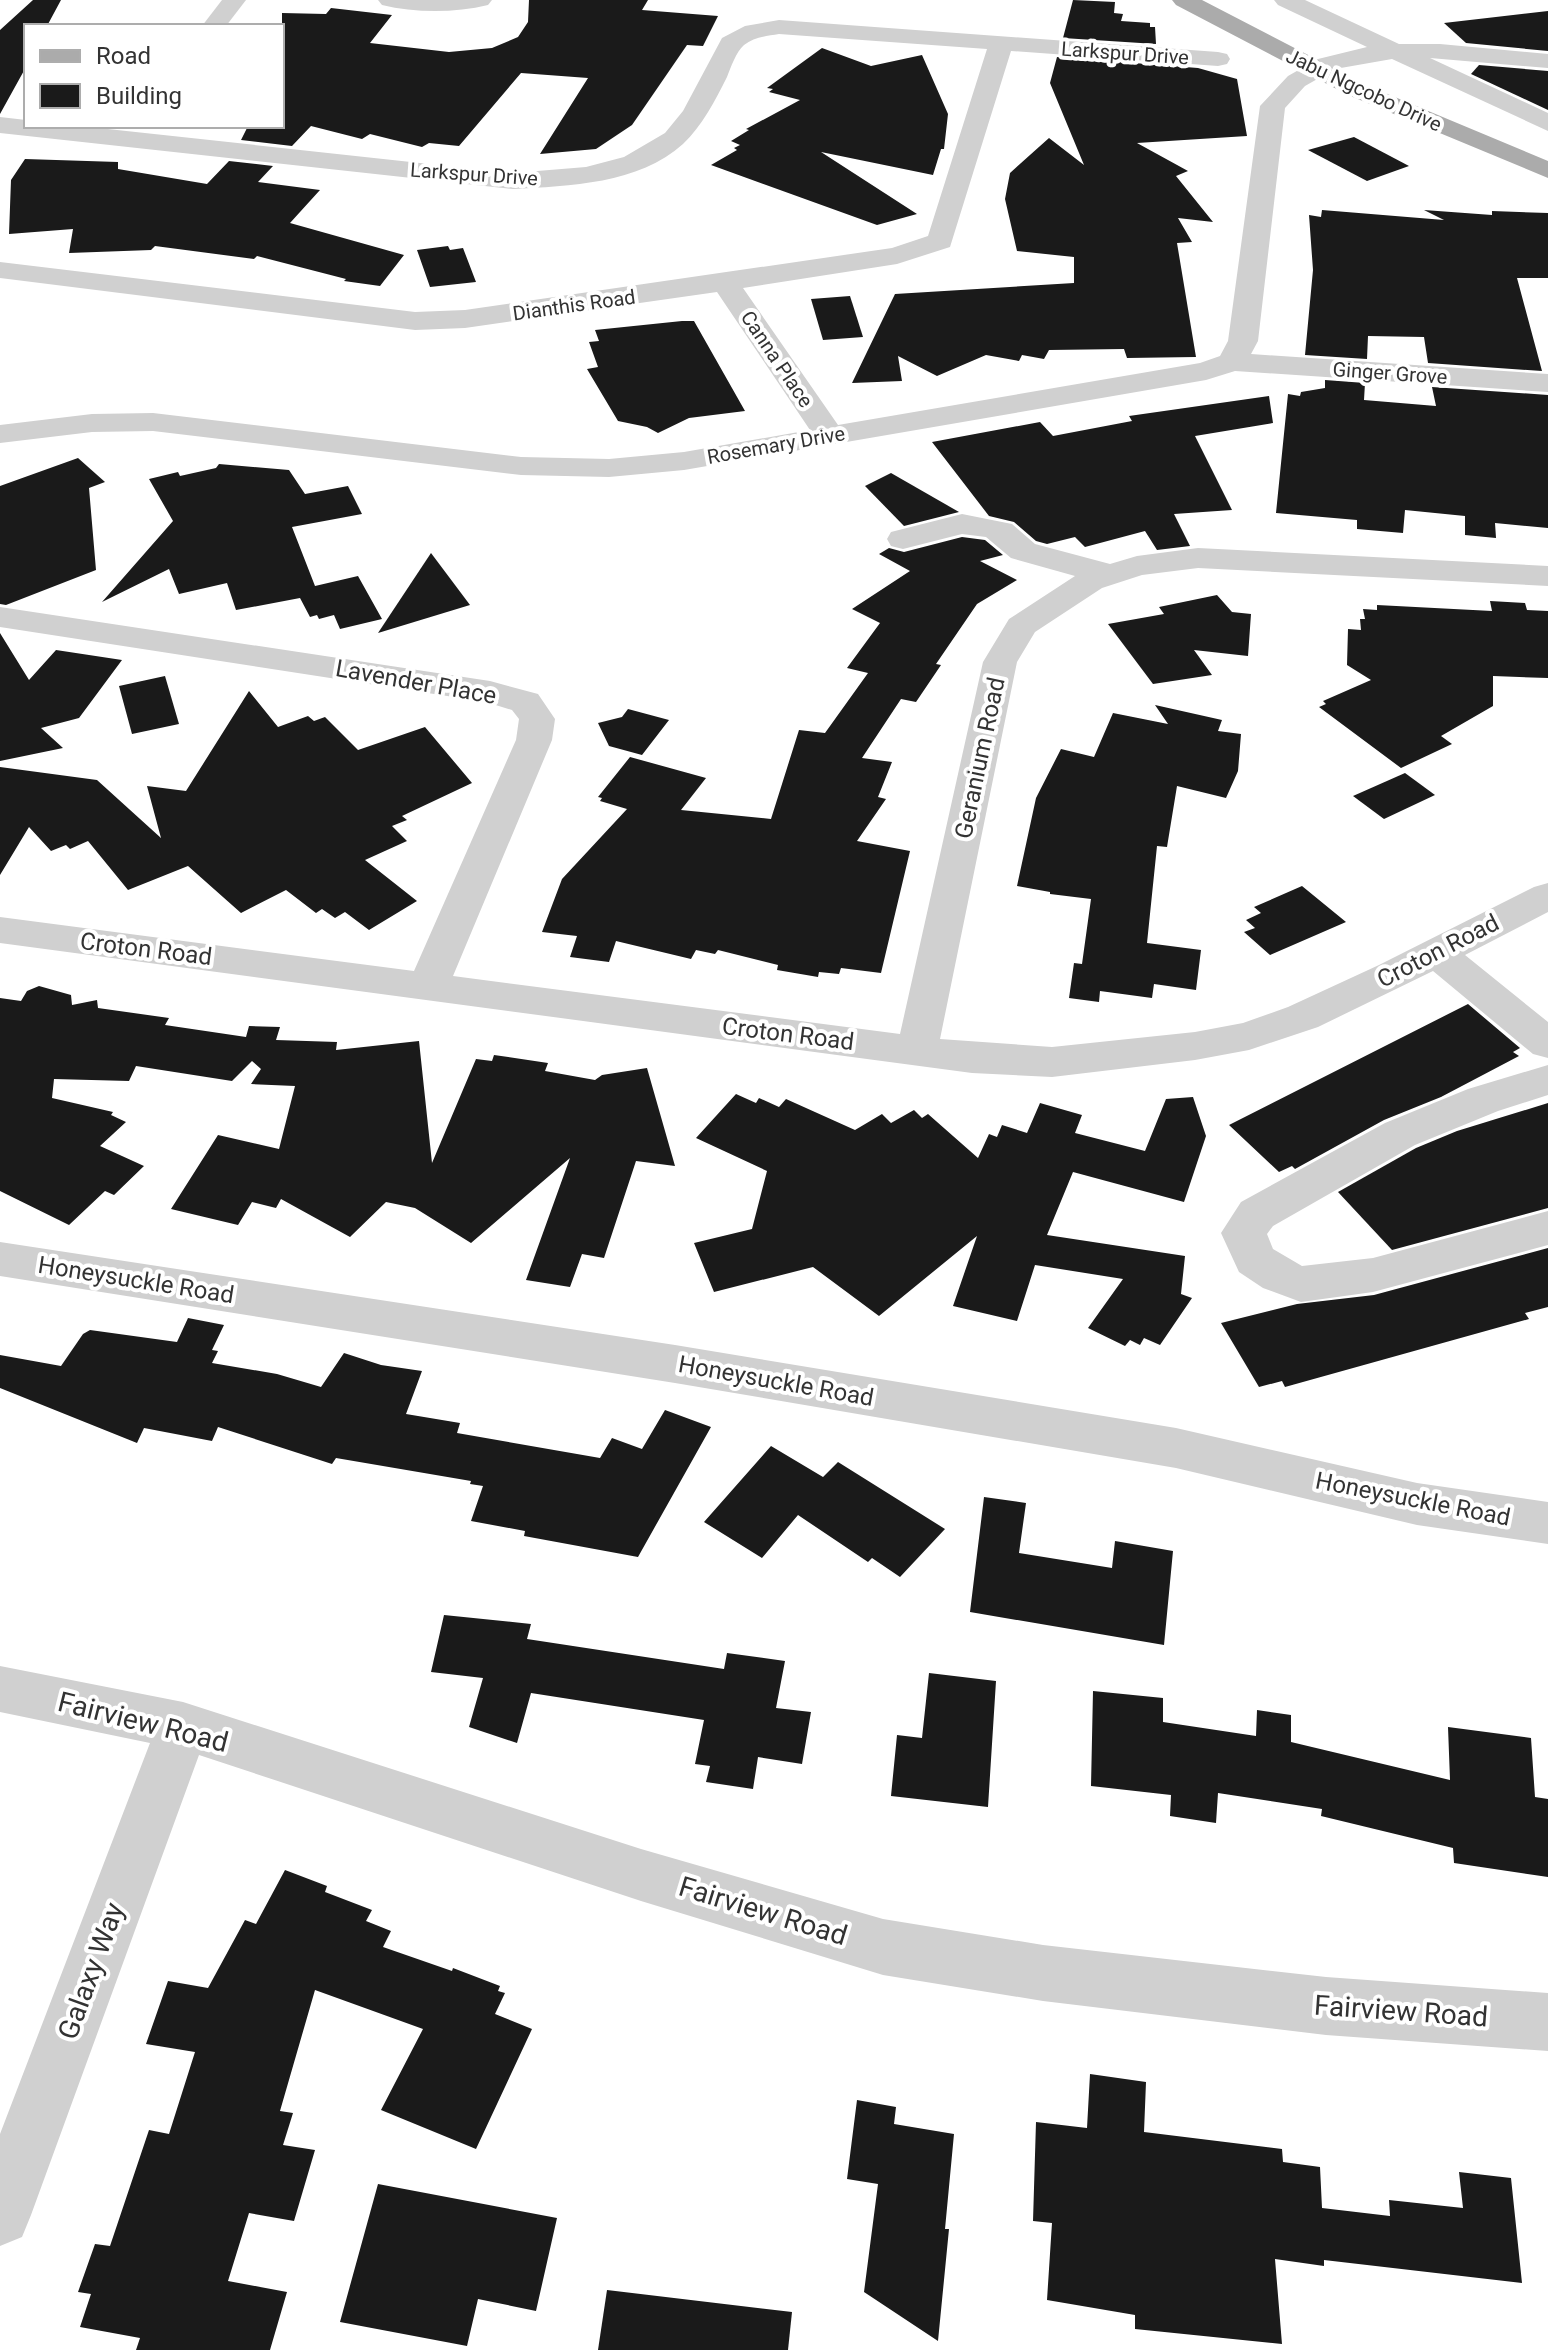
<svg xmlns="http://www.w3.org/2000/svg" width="1548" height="2350" font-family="Roboto,sans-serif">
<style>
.building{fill:#1a1a1a}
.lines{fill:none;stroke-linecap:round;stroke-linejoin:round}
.minor{fill:#d0d0d0;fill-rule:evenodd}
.major{fill:#ababab;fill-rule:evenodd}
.labels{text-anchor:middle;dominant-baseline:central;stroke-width:8;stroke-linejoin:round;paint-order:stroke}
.far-street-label{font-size:20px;fill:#333;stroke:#fff}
.street-label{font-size:24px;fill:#333;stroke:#fff}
.near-street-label{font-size:28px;fill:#333;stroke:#fff}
</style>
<rect width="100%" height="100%" fill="#fff"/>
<g class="building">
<polygon points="33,0 61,0 47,26 26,26 26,67 0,114 0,30"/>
<polygon points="529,0 648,0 642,10 718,16 703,46 687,45 632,125 596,149 540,154 588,78 521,73 459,146 429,143 422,147 370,134 362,139 311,126 292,146 241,140 248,126 282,126 282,13 326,14 331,8 392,15 370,43 449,52 492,48 518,37 528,22"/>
<polygon points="1073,0 1115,2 1114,13 1123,14 1121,21 1150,23 1150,27 1155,27 1156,44 1063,38"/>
<polygon points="1548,11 1548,51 1466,43 1444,23"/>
<polygon points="822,48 871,66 922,55 948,114 944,149 941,149 933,175 821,152 917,214 877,225 711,165 737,150 734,148 740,145 731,141 749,130 746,129 800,100 769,92 773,89 767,88"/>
<polygon points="1057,57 1198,68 1237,79 1247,136 1137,143 1188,171 1176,176 1213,222 1178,218 1192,242 1177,243 1196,357 1127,358 1124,349 1049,350 1044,359 1022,355 1019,361 986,355 937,376 898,356 902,381 852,383 895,294 1074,283 1074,257 1017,251 1005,199 1010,173 1049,138 1084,165 1050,83"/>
<polygon points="1479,65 1548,71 1548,110 1471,74"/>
<polygon points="1354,137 1409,166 1367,181 1308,150"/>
<polygon points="25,159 118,162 118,169 207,184 229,161 273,166 258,182 320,190 290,223 404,255 380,286 344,281 346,279 257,256 254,259 155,246 151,250 69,253 73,229 9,234 11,180"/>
<polygon points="1322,210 1444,220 1424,210 1492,215 1492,211 1548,213 1548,278 1517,278 1542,371 1428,363 1424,337 1368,336 1367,359 1305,355 1313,270 1309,215 1321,217"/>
<polygon points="448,246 450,250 463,248 476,282 430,287 417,250"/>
<polygon points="850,296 863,337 823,340 811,299"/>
<polygon points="682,321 694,321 745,411 689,418 658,433 647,427 618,421 587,369 598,367 589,342 599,341 595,330"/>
<polygon points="1325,380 1365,383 1364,400 1436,406 1432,387 1548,395 1548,528 1495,523 1496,538 1465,535 1465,516 1405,510 1403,533 1357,529 1357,520 1276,513 1288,394 1300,396 1301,392 1325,388"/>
<polygon points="1269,396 1273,423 1195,436 1232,510 1174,514 1190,546 1157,550 1145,531 1085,547 1075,537 1047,544 1036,541 1014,522 989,516 932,442 1040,422 1053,436 1132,421 1129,416"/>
<polygon points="78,458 105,482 89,488 96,570 6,605 0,604 0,486"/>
<polygon points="219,464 289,470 305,494 348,486 362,514 292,527 315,586 358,576 382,619 340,629 334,615 319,619 317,615 310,617 300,598 236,610 227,583 179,594 169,569 102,602 173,521 149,479 178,472 180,476 216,468"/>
<polygon points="891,473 959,512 904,526 865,486"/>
<polygon points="962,537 985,540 1003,555 980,561 1017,580 977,604 936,664 941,665 916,702 901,699 862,758 892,762 878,797 886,799 857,841 910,851 881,973 841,968 839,974 819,972 818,977 777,970 778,965 718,950 715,954 696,950 691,959 616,941 609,962 570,957 577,936 542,932 562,879 627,809 600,801 602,798 598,797 630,757 706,778 681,810 771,819 799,730 825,733 868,673 847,668 880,623 852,609 910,571 879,554 889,548 904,552"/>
<polygon points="431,553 470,605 378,633"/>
<polygon points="1217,595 1232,612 1251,614 1248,656 1194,650 1212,675 1153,684 1108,624 1164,614 1159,607"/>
<polygon points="1490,601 1525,603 1527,610 1548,611 1548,678 1493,676 1493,706 1441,736 1452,744 1401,768 1319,707 1326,704 1323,701 1371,680 1347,665 1348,629 1361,630 1360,619 1365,619 1363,609 1377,610 1377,605 1492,611"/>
<polygon points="0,633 29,680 56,650 122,660 79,718 41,728 63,748 0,761"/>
<polygon points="165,676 179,724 132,734 119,686"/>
<polygon points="249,691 278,727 308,716 314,721 325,717 358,750 425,727 472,783 402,816 407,820 392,826 407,841 365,860 417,901 369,930 345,912 335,918 322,909 316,913 286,890 241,913 188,866 128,890 88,841 70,849 66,845 51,851 29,827 0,875 0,767 97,780 161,838 147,786 186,791"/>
<polygon points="1155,705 1222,720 1218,731 1241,734 1238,771 1226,798 1177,786 1167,847 1157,846 1147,943 1201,950 1196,990 1154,984 1152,998 1100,991 1099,1002 1069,998 1074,963 1082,964 1091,899 1050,894 1050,892 1017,886 1036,798 1061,749 1094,757 1113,713 1168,724"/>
<polygon points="628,709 669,720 642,755 609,746 598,723 622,717"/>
<polygon points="1405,773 1435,795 1384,819 1353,796"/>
<polygon points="1302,886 1346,922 1270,955 1244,932 1255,928 1246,920 1261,913 1254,907"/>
<polygon points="39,986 71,995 72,1005 97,1000 98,1008 169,1018 165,1025 246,1037 249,1026 280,1027 276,1040 337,1042 336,1050 419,1041 432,1163 476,1059 492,1061 494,1055 548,1063 545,1071 595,1080 602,1075 647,1068 675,1166 636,1161 604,1258 582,1254 570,1287 526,1280 570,1158 471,1243 415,1208 386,1202 350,1237 281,1199 276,1208 252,1202 238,1225 171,1209 218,1135 279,1149 295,1086 251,1084 261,1069 252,1061 232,1081 136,1066 129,1081 54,1079 52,1098 113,1112 111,1115 126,1122 100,1146 144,1166 114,1195 105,1191 69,1225 0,1191 0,998 21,1001 27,991"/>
<polygon points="1468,1004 1520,1048 1513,1052 1519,1056 1441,1097 1384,1120 1295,1169 1292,1166 1279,1172 1229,1125"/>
<polygon points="736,1094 756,1103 759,1098 779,1107 786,1099 855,1130 882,1114 891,1123 914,1110 922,1118 928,1114 978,1158 989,1134 997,1137 1002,1125 1027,1133 1040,1103 1082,1115 1075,1133 1145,1151 1166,1099 1193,1097 1206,1136 1184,1202 1073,1172 1047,1235 1185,1256 1181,1294 1192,1298 1160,1345 1144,1338 1140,1345 1130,1340 1125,1346 1088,1328 1123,1279 1035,1265 1017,1321 953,1306 977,1236 879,1316 813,1267 714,1292 694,1243 752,1229 767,1171 696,1138"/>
<polygon points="1548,1103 1548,1208 1392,1250 1338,1192 1416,1148 1457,1131"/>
<polygon points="1548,1248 1548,1307 1525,1313 1529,1319 1285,1387 1282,1381 1259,1387 1221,1323 1297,1304 1374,1295"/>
<polygon points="188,1318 224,1325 212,1350 218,1351 212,1363 277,1374 321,1387 344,1353 381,1365 422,1371 406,1414 460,1423 457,1433 600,1458 612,1438 642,1449 665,1410 711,1427 638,1557 524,1536 525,1531 471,1521 483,1486 470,1484 471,1481 336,1458 332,1464 218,1427 212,1441 144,1428 137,1443 0,1388 0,1355 61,1366 83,1334 90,1330 177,1342"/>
<polygon points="771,1446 823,1477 838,1462 945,1529 900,1577 872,1558 868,1562 798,1515 762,1558 704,1522"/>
<polygon points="984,1497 1026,1503 1019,1553 1112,1568 1115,1541 1173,1551 1164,1645 970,1612"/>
<polygon points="444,1615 531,1624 527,1639 724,1669 727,1653 785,1661 776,1708 811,1712 802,1764 758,1757 753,1789 706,1782 710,1766 695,1764 704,1720 531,1693 517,1743 469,1727 483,1678 431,1672"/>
<polygon points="929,1673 996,1681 988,1807 891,1796 897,1735 922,1738"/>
<polygon points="1093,1691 1163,1698 1163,1722 1256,1736 1257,1710 1291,1715 1291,1742 1450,1780 1448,1727 1531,1738 1535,1797 1548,1799 1548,1877 1454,1863 1453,1848 1321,1816 1322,1809 1218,1793 1216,1823 1170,1816 1171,1795 1091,1786"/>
<polygon points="285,1870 327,1886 325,1892 372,1910 366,1921 391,1931 383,1947 452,1971 453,1968 500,1986 498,1991 505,1993 495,2014 532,2029 476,2149 381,2110 423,2029 315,1990 280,2111 293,2113 283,2145 315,2150 294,2221 249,2213 228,2281 287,2292 270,2350 136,2350 140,2338 80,2327 91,2294 78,2292 95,2244 110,2246 149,2130 169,2134 195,2052 146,2044 168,1981 208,1988 245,1920 256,1924"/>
<polygon points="1090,2074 1146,2082 1144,2132 1282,2149 1283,2162 1320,2167 1322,2208 1390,2216 1389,2200 1463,2208 1459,2172 1511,2178 1522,2283 1324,2260 1324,2266 1275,2259 1282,2344 1135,2329 1135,2315 1047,2300 1052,2223 1033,2221 1036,2122 1087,2128"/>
<polygon points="857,2100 896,2107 894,2124 954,2134 945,2229 949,2229 938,2341 864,2292 878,2184 847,2179"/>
<polygon points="378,2184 557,2218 536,2311 478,2299 467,2346 340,2322"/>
<polygon points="607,2290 792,2312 788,2350 598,2350"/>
</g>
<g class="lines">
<g class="minor">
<polygon points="222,0 246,0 226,26 202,26"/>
<path d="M378 0H492L488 5C455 13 415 13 382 5Z"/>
<path d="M1274 0H1305L1399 44H1440L1548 54V68L1430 58 1548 113V131L1392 59 1335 69 1305 86 1285 108 1258 341 1251 354 1548 374V392L1235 371 1206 380 684 470 609 477 521 475 153 431 92 432 0 443V425L92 414 153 413 521 457 609 459 684 452 810 430 717 292 465 328 415 330 0 278V262L415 312 465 310 892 248 928 236 987 49 779 34C767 36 754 37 744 45 736 52 731 67 727 77 715 101 702 126 683 144 639 184 569 186 513 189L0 133V117L26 120V126H80L513 173 586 167 624 157 665 133 683 111 722 38 745 26 779 20 1218 52 1227 54 1230 59 1227 64 1218 66 1011 51 950 247 897 264 743 288 838 425 1200 363 1220 356 1228 341 1260 106 1288 76 1318 59 1367 47 1278 5Z"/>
<polygon points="962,514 1012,524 1035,544 1110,564 1137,556 1198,548 1548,566 1548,586 1198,568 1142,575 1102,588 1035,632 1017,662 940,1039 1052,1047 1195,1032 1243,1023 1288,1007 1379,965 1534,887 1548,883 1548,912 1465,955 1548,1022 1548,1058 1533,1054 1433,971 1318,1027 1249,1050 1195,1060 1052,1077 972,1073 0,943 0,917 414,971 516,740 519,719 512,710 486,702 0,627 0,607 490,681 538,694 555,719 552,740 453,976 900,1034 983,662 1009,619 1075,576 1011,558 986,537 962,534 903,549 891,546 887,539 891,532"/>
<polygon points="1548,1065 1548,1095 1498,1111 1415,1145 1273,1226 1267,1234 1273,1249 1302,1266 1373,1258 1548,1211 1548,1245 1373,1292 1301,1302 1263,1288 1239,1272 1221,1233 1241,1202 1385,1123 1468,1089"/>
<polygon points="0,1242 675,1345 1176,1428 1417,1483 1548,1502 1548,1544 1417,1525 1176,1468 675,1383 0,1276"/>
<polygon points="0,1666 183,1702 641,1849 883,1919 1043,1945 1326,1977 1548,1993 1548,2051 1326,2035 1043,2001 883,1975 641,1901 199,1755 31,2215 22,2237 0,2246 0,2134 150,1743 0,1712"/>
</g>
<polygon class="major" points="1172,0 1202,0 1366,85 1548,161 1548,178 1348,95 1176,5"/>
</g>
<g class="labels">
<g class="far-street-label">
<text transform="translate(1125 53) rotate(4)">Larkspur Drive</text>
<text transform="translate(1364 90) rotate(25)">Jabu Ngcobo Drive</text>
<text transform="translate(474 174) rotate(4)">Larkspur Drive</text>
<text transform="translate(574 305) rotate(-8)">Dianthis Road</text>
<text transform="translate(777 359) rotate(56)">Canna Place</text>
<text transform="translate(1390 373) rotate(4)">Ginger Grove</text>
<text transform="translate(776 445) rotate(-10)">Rosemary Drive</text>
</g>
<g class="street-label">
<text transform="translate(416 682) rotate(10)">Lavender Place</text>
<text transform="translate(980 758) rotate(-78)">Geranium Road</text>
<text transform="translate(146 949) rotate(7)">Croton Road</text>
<text transform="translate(1438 951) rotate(-27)">Croton Road</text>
<text transform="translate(788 1034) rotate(7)">Croton Road</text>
<text transform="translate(136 1280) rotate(9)">Honeysuckle Road</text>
<text transform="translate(776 1381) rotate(10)">Honeysuckle Road</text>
<text transform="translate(1413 1499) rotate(11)">Honeysuckle Road</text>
</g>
<g class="near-street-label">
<text transform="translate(143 1722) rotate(14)">Fairview Road</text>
<text transform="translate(763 1911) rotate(17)">Fairview Road</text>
<text transform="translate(91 1971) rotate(-70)">Galaxy Way</text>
<text transform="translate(1401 2011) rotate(4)">Fairview Road</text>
</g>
</g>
<rect x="24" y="24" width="260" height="104" fill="#ffffff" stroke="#adadad" stroke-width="2"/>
<rect x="40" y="50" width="40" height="12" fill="#ababab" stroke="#adadad" stroke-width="2"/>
<text x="96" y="64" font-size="24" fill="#333333">Road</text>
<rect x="40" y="84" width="40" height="24" fill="#1a1a1a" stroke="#adadad" stroke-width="2"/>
<text x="96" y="104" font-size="24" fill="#333333">Building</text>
</svg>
